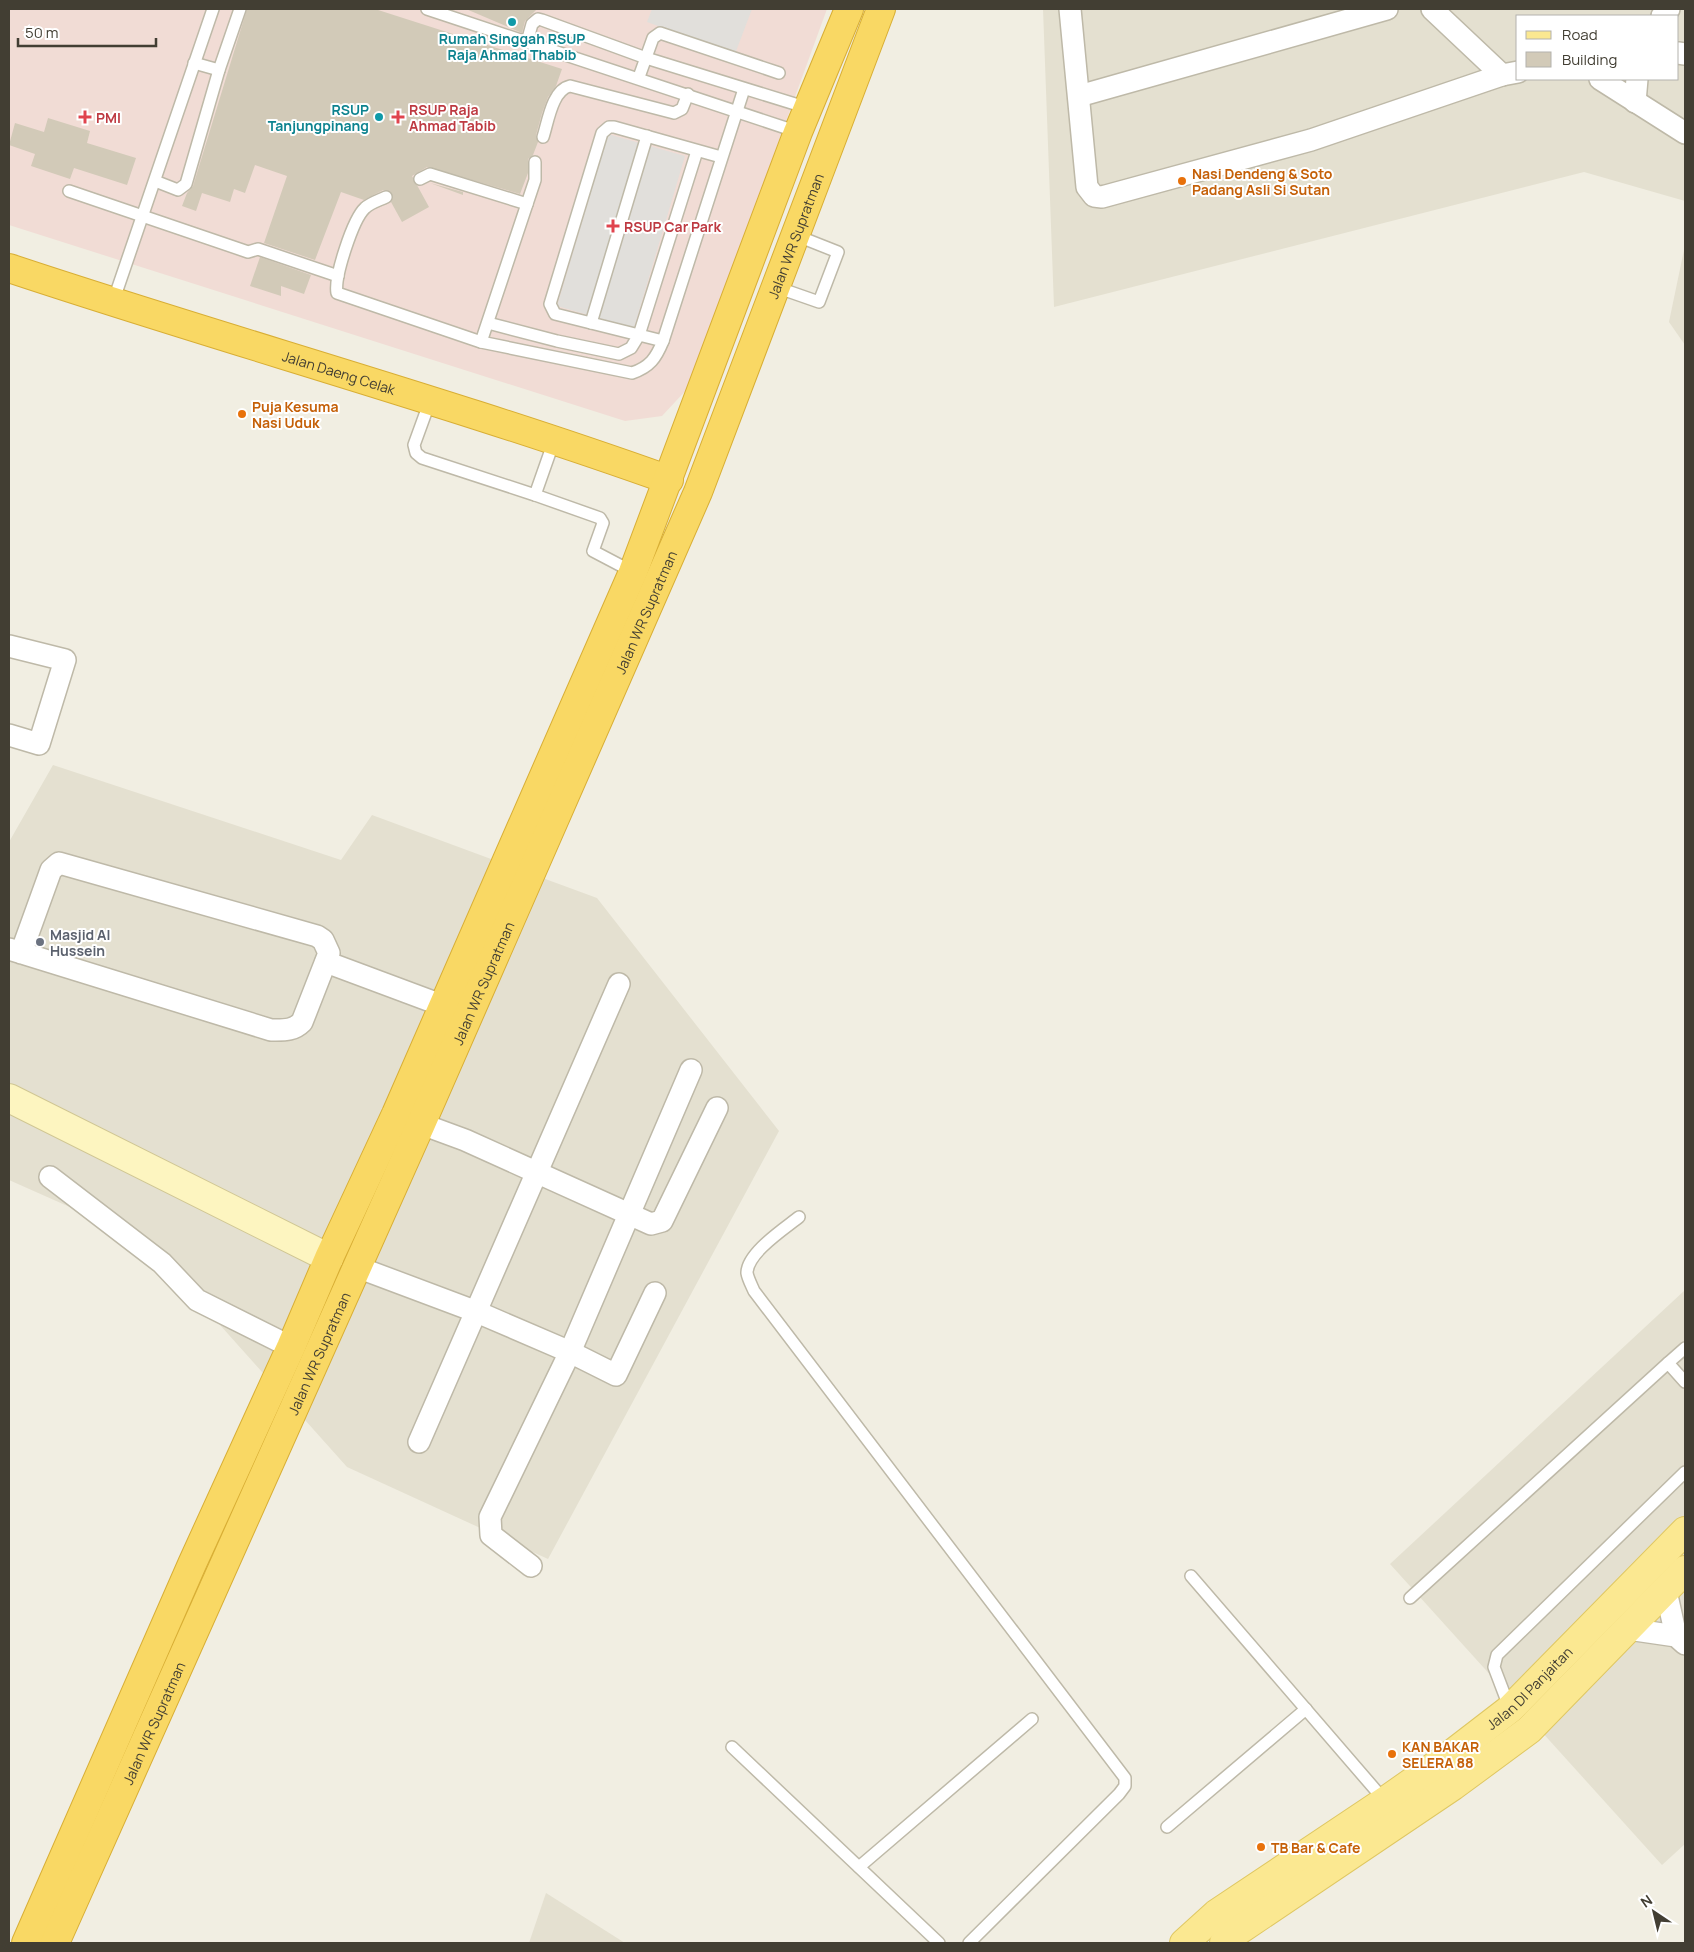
<svg xmlns="http://www.w3.org/2000/svg" width="1694" height="1952" font-family="Manrope,sans-serif">
<style>
.residential{fill:#e4e0d0;fill-rule:evenodd}
.medical{fill:#f1dcd5}
.parking{fill:#e1dfdb}
.building{fill:#d2cab8}
.lines{fill:none;stroke-linecap:round;stroke-linejoin:round}
.lane-casing{stroke:#beb9a8;stroke-width:14}
.street-casing{stroke:#beb9a8;stroke-width:24}
.secondary-casing{stroke:#d0c693;stroke-width:30}
.primary-casing{stroke:#dfc762;stroke-width:30}
.highway-casing{stroke:#d8ae35;stroke-width:30}
.lane{stroke:#fff;stroke-width:11}
.street{stroke:#fff;stroke-width:21}
.secondary{stroke:#fdf5c0;stroke-width:28}
.primary{stroke:#fbe891;stroke-width:28}
.highway{stroke:#f9d864;stroke-width:28}
.culture-dot{fill:#0f9aa8;stroke:#fff;stroke-width:2}
.health-dot{fill:#e0444e;stroke:#fff;stroke-width:2}
.food-dot{fill:#e8710a;stroke:#fff;stroke-width:2}
.worship-dot{fill:#6b7280;stroke:#fff;stroke-width:2}
.labels{text-anchor:middle;dominant-baseline:central;stroke-width:4;stroke-linejoin:round;paint-order:stroke}
.culture-label{font-size:14px;font-weight:bold;fill:#0d838f;stroke:#fff}
.health-label{font-size:14px;font-weight:bold;fill:#be3a42;stroke:#fff;text-anchor:start}
.food-label{font-size:14px;font-weight:bold;fill:#c56008;stroke:#fff;text-anchor:start}
.street-label{font-size:14px;fill:#423e33;stroke:#fff}
.worship-label{font-size:14px;font-weight:bold;fill:#5b616d;stroke:#fff;text-anchor:start}
</style>
<rect width="100%" height="100%" fill="#f1eee2"/>
<g class="residential">
<path d="M1043 9H1685V201L1584 172 1054 307ZM1518 16H1678V79H1518Z"/>
<polygon points="1685,245 1685,345 1669,322"/>
<polygon points="53,765 341,860 372,815 597,898 779,1131 548,1559 347,1467 144,1240 9,1180 9,842"/>
<polygon points="1685,1290 1685,1844 1662,1865 1390,1564"/>
<polygon points="546,1893 625,1943 529,1943"/>
</g>
<polygon class="medical" points="9,9 827,9 689,387 662,416 625,421 9,225"/>
<g class="parking">
<polygon points="652,9 752,9 735,54 647,22"/>
<polygon points="608,134 685,156 634,328 557,306"/>
</g>
<g class="building">
<polygon points="247,9 375,9 562,69 556,86 548,97 542,113 536,135 538,142 533,155 528,159 528,173 520,194 427,167 412,176 429,207 402,222 391,202 393,197 390,191 383,190 364,200 341,192 315,260 264,243 287,176 255,165 245,193 234,189 230,202 202,193 196,211 182,206 187,193 193,186"/>
<polygon points="466,9 537,9 525,21 522,33"/>
<polygon points="48,118 90,131 87,143 136,158 127,185 74,168 70,179 31,166 35,154 9,145 15,123 44,132"/>
<polygon points="430,183 463,192 463,195"/>
<polygon points="260,257 311,275 304,294 281,286 281,296 250,286"/>
</g>
<g class="lines">
<g class="lane-casing">
<g id="lane">
<polyline points="427,9 798,132"/>
<polyline points="527,42 532,24 538,19 542,20 646,58 808,108"/>
<polyline points="194,63 219,70"/>
<polyline points="639,77 653,38 660,33 779,73"/>
<path d="M543 137C548 122 552 90 570 86L674 113 682 109 688 94"/>
<polyline points="420,179 430,174 527,204"/>
<polyline points="155,181 178,190 186,184 219,70 240,9"/>
<polyline points="69,191 248,252 258,249 338,276"/>
<path d="M386 197C380 200 370 203 365 208 353 219 334 277 337 293L481 342 535 180V162"/>
<polyline points="776,287 819,302 838,252 795,235"/>
<polyline points="113,302 213,9"/>
<polyline points="488,323 557,341 619,354 631,348 639,335 697,151"/>
<polyline points="591,323 647,136"/>
<polyline points="663,341 555,314 550,304 602,133 609,127 614,127 721,157"/>
<path d="M481 342 632 373C650 367 656 358 663 341L744 89"/>
<polyline points="430,401 414,445 416,453 422,458 535,495 554,441"/>
<polyline points="535,495 600,518 603,523 593,551 633,572"/>
<path d="M799 1217C784 1229 747 1253 747 1273 748 1279 752 1286 754 1291L1125 1778V1786L1119 1794 969 1943"/>
<polyline points="1668,1363 1685,1348"/>
<polyline points="1191,1576 1385,1801"/>
<polyline points="1410,1598 1668,1363 1685,1382"/>
<polyline points="1510,1709 1494,1667 1497,1655 1685,1472"/>
<polyline points="732,1747 939,1943"/>
<polyline points="1167,1827 1306,1709"/>
<polyline points="859,1867 1032,1719"/>
</g>
</g>
<g class="street-casing">
<g id="street">
<polyline points="1070,9 1087,187 1094,196 1102,197 1311,140 1502,75 1518,72"/>
<polyline points="1432,9 1502,75"/>
<polyline points="1662,16 1669,9"/>
<polyline points="1678,53 1685,54"/>
<polyline points="1600,79 1685,133"/>
<polyline points="1079,96 1387,9"/>
<polyline points="1635,102 1637,79"/>
<polyline points="9,646 65,660 39,744 9,735"/>
<path d="M9 949 271 1030C284 1030 293 1031 302 1022L329 953 323 940 317 936 59 863 51 870 21 953"/>
<polyline points="326,962 444,1006"/>
<polyline points="408,1119 465,1140 651,1224 662,1221 717,1108"/>
<polyline points="50,1177 162,1263 197,1300 291,1347"/>
<polyline points="357,1267 477,1312 570,1352 616,1375 655,1293"/>
<polyline points="419,1442 619,984"/>
<polyline points="531,1566 491,1535 490,1517 570,1352 691,1070"/>
<polyline points="1666,1591 1676,1636"/>
<polyline points="1628,1629 1676,1636 1685,1644"/>
</g>
</g>
<g class="secondary-casing">
<polyline id="secondary" points="9,1098 329,1258"/>
</g>
<g class="primary-casing">
<g id="primary">
<path id="s1" d="M1184 1943 1216 1914 1385 1801 1449 1756 1510 1709 1685 1531"/>
<polyline points="1224,1943 1232,1935 1453,1786 1529,1730 1685,1570"/>
</g>
</g>
<g class="highway-casing">
<g id="highway">
<path id="s2" d="M9 268C228 341 451 402 669 480"/>
<polyline points="26,1943 192,1564 291,1347 329,1258 396,1114 633,572 798,132 849,9"/>
<path id="s3" d="M55 1943 421 1124 698 492 881 9"/>
</g>
</g>
<use href="#lane" class="lane"/>
<use href="#street" class="street"/>
<use href="#secondary" class="secondary"/>
<use href="#primary" class="primary"/>
<use href="#highway" class="highway"/>
</g>
<g class="culture-dot">
<circle cx="512" cy="22" r="5"/>
<circle cx="379" cy="117" r="5"/>
</g>
<g class="health-dot">
<path d="M82.5 109.5h5v5h5v5h-5v5h-5v-5h-5v-5h5z"/>
<path d="M395.5 109.5h5v5h5v5h-5v5h-5v-5h-5v-5h5z"/>
<path d="M610.5 218.5h5v5h5v5h-5v5h-5v-5h-5v-5h5z"/>
</g>
<g class="food-dot">
<circle cx="1182" cy="181" r="5"/>
<circle cx="242" cy="414" r="5"/>
<circle cx="1392" cy="1754" r="5"/>
<circle cx="1261" cy="1847" r="5"/>
</g>
<circle class="worship-dot" cx="40" cy="942" r="5"/>
<g class="labels">
<g class="culture-label">
<text x="512" y="38">Rumah Singgah RSUP<tspan x="512" dy="16">Raja Ahmad Thabib</tspan></text>
<text x="369" y="109" text-anchor="end">RSUP<tspan x="369" dy="16">Tanjungpinang</tspan></text>
</g>
<g class="health-label">
<text x="409" y="109">RSUP Raja<tspan x="409" dy="16">Ahmad Tabib</tspan></text>
<text x="96" y="117">PMI</text>
<text x="624" y="226">RSUP Car Park</text>
</g>
<g class="food-label">
<text x="1192" y="173">Nasi Dendeng &amp; Soto<tspan x="1192" dy="16">Padang Asli Si Sutan</tspan></text>
<text x="252" y="406">Puja Kesuma<tspan x="252" dy="16">Nasi Uduk</tspan></text>
<text x="1402" y="1746">KAN BAKAR<tspan x="1402" dy="16">SELERA 88</tspan></text>
<text x="1271" y="1847">TB Bar &amp; Cafe</text>
</g>
<g class="street-label">
<text stroke="none"><textPath href="#s3" startOffset="1861">Jalan WR Supratman</textPath></text>
<text stroke="none"><textPath href="#s2" startOffset="346">Jalan Daeng Celak</textPath></text>
<text stroke="none"><textPath href="#s3" startOffset="1456">Jalan WR Supratman</textPath></text>
<text stroke="none"><textPath href="#s3" startOffset="1051">Jalan WR Supratman</textPath></text>
<text stroke="none"><textPath href="#s3" startOffset="646">Jalan WR Supratman</textPath></text>
<text stroke="none"><textPath href="#s1" startOffset="430">Jalan DI Panjaitan</textPath></text>
<text stroke="none"><textPath href="#s3" startOffset="241">Jalan WR Supratman</textPath></text>
</g>
<g class="worship-label">
<text x="50" y="934">Masjid Al<tspan x="50" dy="16">Hussein</tspan></text>
</g>
</g>
<rect width="1694" height="1952" fill="none" stroke="#423e33" stroke-width="20"/>
<rect x="1516" y="15" width="162" height="65" fill="#ffffff" stroke="#b3b2ad"/>
<rect x="1526" y="31" width="25" height="8" fill="#fbe891" stroke="#b3b2ad"/>
<text x="1562" y="40" font-size="15" fill="#423e33">Road</text>
<rect x="1526" y="52" width="25" height="15" fill="#d2cab8" stroke="#b3b2ad"/>
<text x="1562" y="65" font-size="15" fill="#423e33">Building</text>
<g transform="translate(1654 1912) rotate(325)" stroke="#ffffff" stroke-width="4" paint-order="stroke">
<path d="M0-4L9 19L0 12L-9 19Z" fill="#423e33"/>
<text y="-8" font-size="14" font-weight="bold" text-anchor="middle" fill="#423e33">N</text>
</g>
<path d="M18 38v8h138v-8" fill="none" stroke="#423e33" stroke-width="2.5"/>
<text x="25" y="38" font-size="15" fill="#423e33" stroke="#ffffff" stroke-width="4" paint-order="stroke">50 m</text>
</svg>
